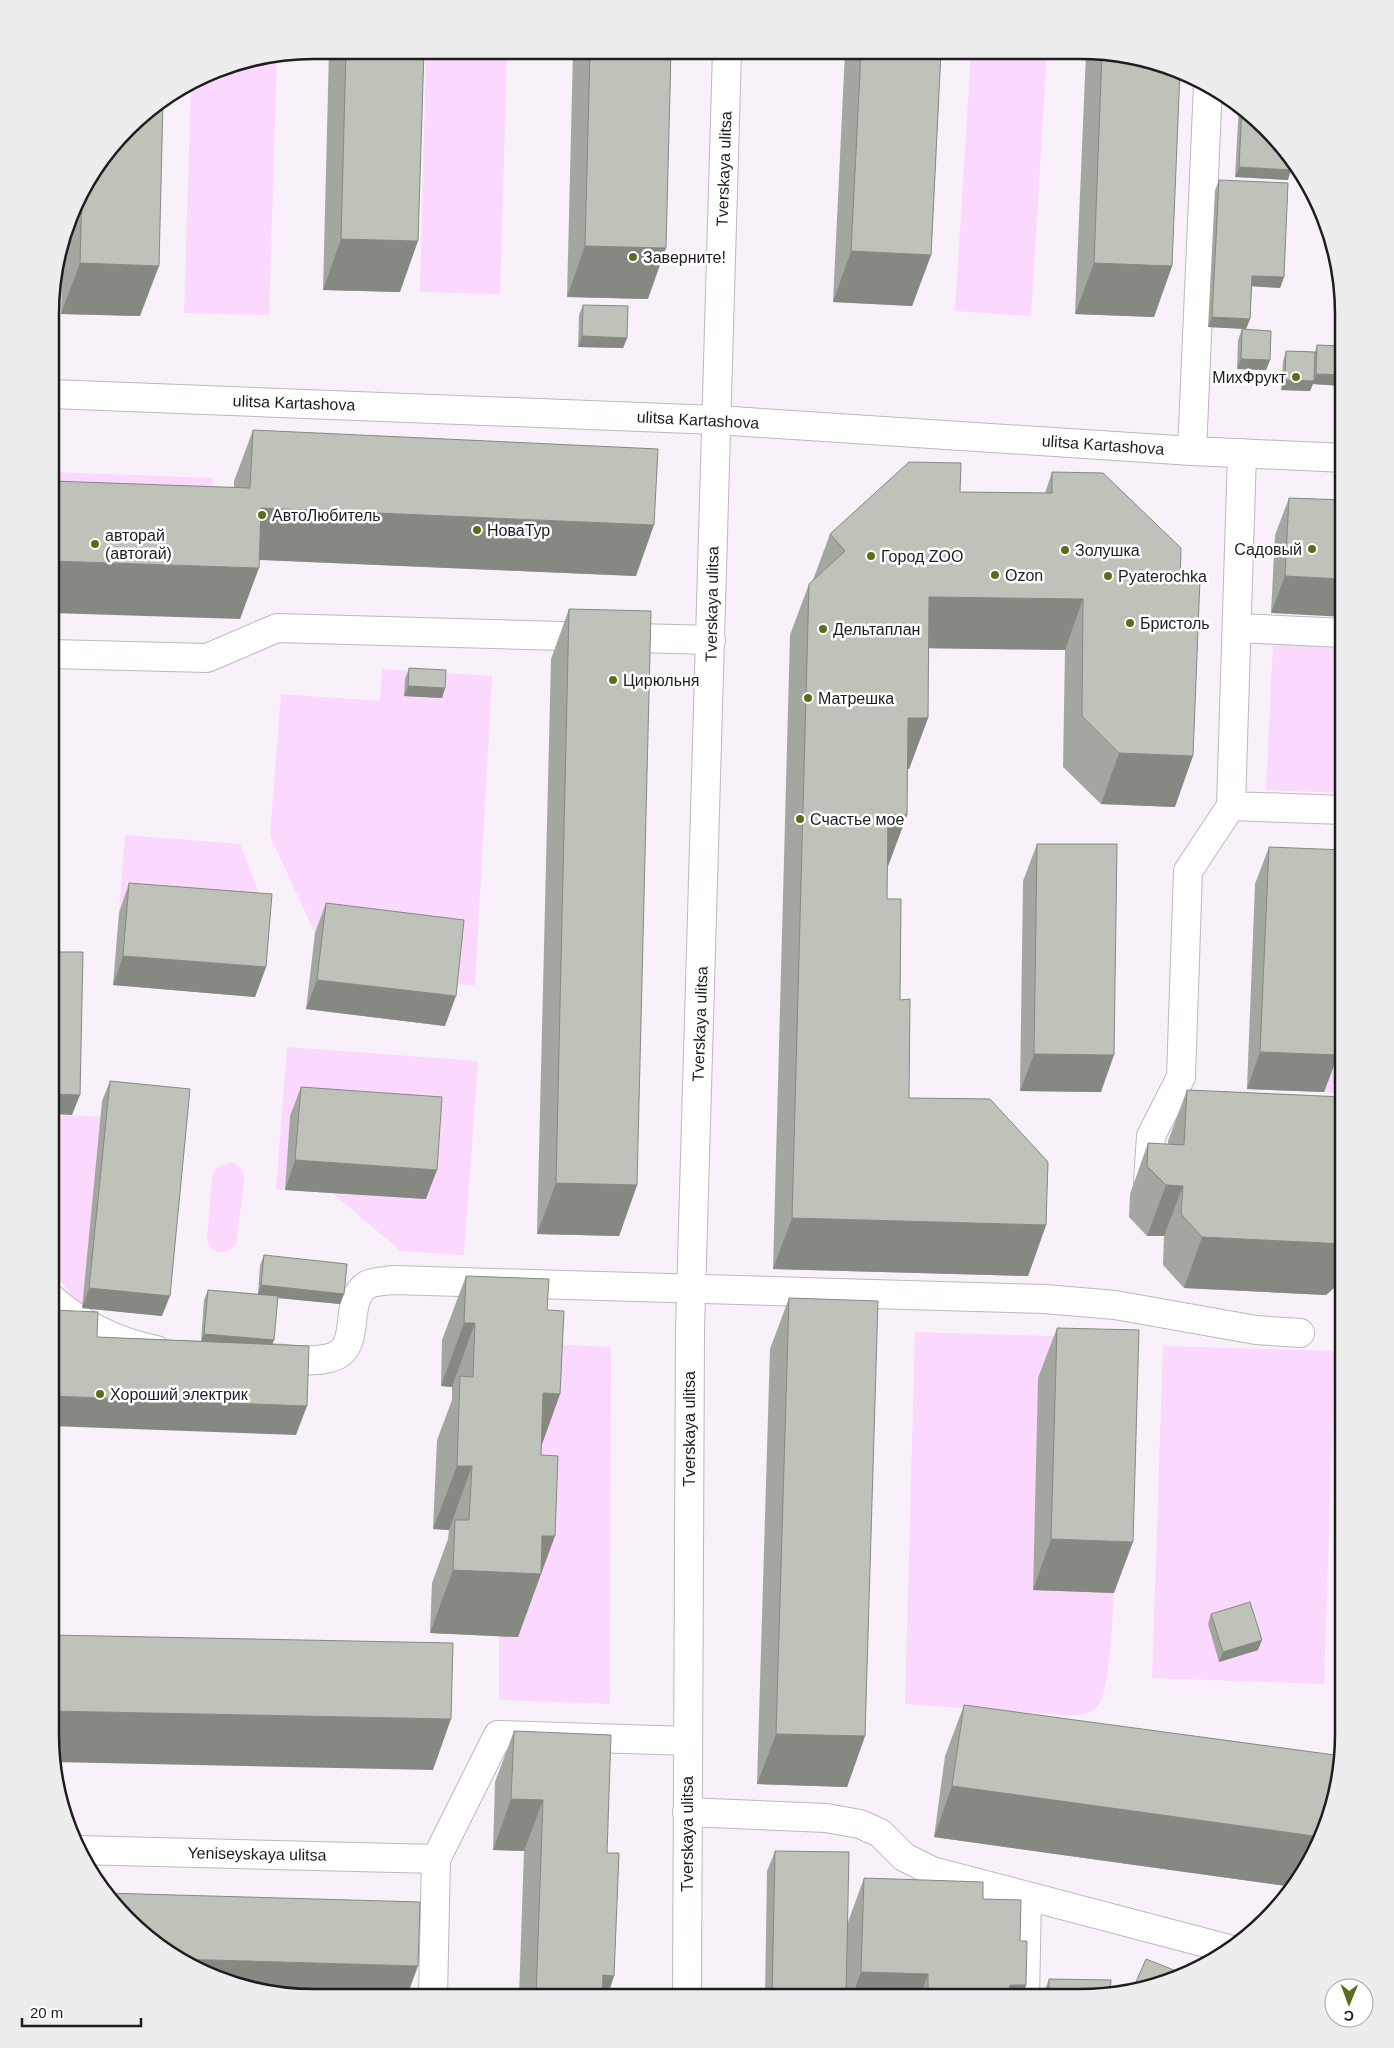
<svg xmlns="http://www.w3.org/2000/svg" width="1394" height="2048" font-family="Arial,sans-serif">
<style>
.green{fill:#fbd8fd}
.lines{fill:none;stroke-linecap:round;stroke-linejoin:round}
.minor-casing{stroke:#beb7bf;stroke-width:30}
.minor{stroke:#fff;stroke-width:28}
.wall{fill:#a4a79f}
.shaded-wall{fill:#868882}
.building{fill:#bfc2b9;stroke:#868882}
.poi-dot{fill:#596e1d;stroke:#fff;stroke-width:2}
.labels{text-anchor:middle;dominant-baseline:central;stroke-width:5;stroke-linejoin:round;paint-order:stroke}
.street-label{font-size:16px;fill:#1f1d1f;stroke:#fff}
.poi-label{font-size:16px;fill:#1f1d1f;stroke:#fff;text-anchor:start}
.rim{fill:none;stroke:#1f1d1f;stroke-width:2.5}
</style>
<rect width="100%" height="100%" fill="#f8f1f9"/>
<g class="green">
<polygon points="426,50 507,51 500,294 420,292"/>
<polygon points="971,52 1047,52 1031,316 955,311"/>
<polygon points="277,57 269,315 184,313 191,84 213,70"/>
<polygon points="52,472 213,478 212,517 52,510"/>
<polygon points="1273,642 1344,645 1344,793 1266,790"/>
<polygon points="382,669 492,676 475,985 450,984 315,933 270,836 281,694 380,701"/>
<polygon points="125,835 240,844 263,903 119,913"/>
<polygon points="1335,848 1344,848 1344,1093 1324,1092"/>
<polygon points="287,1047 478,1061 464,1255 401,1251 332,1193 426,1199 290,1116 285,1190 276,1189"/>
<polygon points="51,1114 101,1117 82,1308 51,1269"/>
<path d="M230 1162C240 1165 245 1171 244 1182L236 1244C227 1256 211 1255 207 1240L212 1177 216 1168Z"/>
<path d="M915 1332 1123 1338 1038 1379 1033 1590 1114 1593C1112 1614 1111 1694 1097 1707 1088 1716 1077 1715 1065 1715L905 1704Z"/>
<polygon points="526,1343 611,1347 610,1704 499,1700 499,1636 519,1599 532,1599"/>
<polygon points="1163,1346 1335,1351 1324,1684 1152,1678"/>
</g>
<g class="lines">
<g class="minor-casing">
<g id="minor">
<polyline points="52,394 716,420 1192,451 1344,458"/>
<polyline points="1192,451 1208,85"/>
<polyline points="1242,453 1231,806 1344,810"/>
<polyline points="1237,628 1344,633"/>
<polyline points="52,654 207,658 277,628 711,640"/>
<polyline points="1148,1181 1151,1136 1181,1077 1188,871 1231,806"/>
<path d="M51 1298C80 1324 117 1342 156 1350"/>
<path d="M271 1358C290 1359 310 1363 329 1358 365 1350 341 1301 367 1285 374 1281 386 1281 394 1280L1045 1299 1115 1305 1256 1330 1300 1333"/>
<polyline points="687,1812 826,1818 860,1824 880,1833 904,1857 932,1871 1229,1949"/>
<polyline points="77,1850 436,1859"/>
<polyline points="433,1996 436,1859 498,1735 688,1741"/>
<polyline points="687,1997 690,1330 727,51"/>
<polyline points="1025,1998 1027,1896"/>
</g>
</g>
<use href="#minor" class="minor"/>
</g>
<g class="wall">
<polygon points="329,50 424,50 400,292 323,290"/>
<polygon points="573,51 671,51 648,299 567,297"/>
<polygon points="845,52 941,52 931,255 912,306 833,302"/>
<polygon points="1086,52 1115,52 1172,266 1154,317 1075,314"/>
<polygon points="1239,104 1279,140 1288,180 1235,177"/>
<polygon points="140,116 140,316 61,314 63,244 77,197"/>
<polygon points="1219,180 1284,277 1280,288 1252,286 1250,319 1246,329 1208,327 1215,190"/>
<polygon points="583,305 627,338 623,348 578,347 579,315"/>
<polygon points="1242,329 1270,360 1266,370 1237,369 1238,340"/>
<polygon points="1317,345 1344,346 1344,379 1342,386 1313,384 1310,391 1281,390 1283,361 1286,351 1315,352"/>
<polygon points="253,430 636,576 259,560 240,619 234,488 234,481"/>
<polygon points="1052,472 1180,578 1175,807 1101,804 1063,767 1065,650 928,648 928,718 909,769 907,769 907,815 888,866 887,866 887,899 900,1000 909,1098 1046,1225 1028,1276 773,1269 790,635 809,584 813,580 830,534 960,492 1045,493"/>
<polygon points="1289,498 1344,500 1271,613 1275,535"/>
<polygon points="569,609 637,1185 619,1236 537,1234 551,659"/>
<polygon points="409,668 445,688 442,698 404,696 405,679"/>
<polygon points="1037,844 1101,1092 1020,1091 1023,881"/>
<polygon points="1269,847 1338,1055 1324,1092 1247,1089 1255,884"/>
<polygon points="129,883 266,967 255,997 113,985 119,913"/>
<polygon points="326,903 445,1026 306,1009 315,933"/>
<polygon points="110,1081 162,1316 82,1308 102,1101"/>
<polygon points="301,1087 426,1199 285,1190 290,1116"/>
<polygon points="1187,1090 1344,1097 1344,1279 1326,1295 1184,1288 1163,1265 1164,1236 1147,1236 1129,1217 1130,1194 1148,1143 1168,1145 1168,1141"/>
<polygon points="264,1255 344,1294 340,1304 278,1298 272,1344 296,1435 97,1337 201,1341 204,1300 208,1290 258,1294 260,1265"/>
<polygon points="466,1276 547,1310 560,1394 541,1447 532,1599 531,1599 518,1637 430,1633 432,1583 448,1539 449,1530 433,1529 437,1440 452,1400 452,1387 441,1386 442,1340"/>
<polygon points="789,1298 865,1736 847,1787 757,1784 770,1349"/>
<polygon points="1057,1328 1114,1593 1033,1590 1038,1378"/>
<polygon points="1211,1614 1258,1650 1219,1662 1208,1624"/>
<polygon points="964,1705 1299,1881 1294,1887 934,1837 945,1756"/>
<polygon points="514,1731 607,1853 614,1976 607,1997 519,1996 524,1851 493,1850 495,1782"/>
<polygon points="775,1851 848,1922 864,1878 983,1899 1020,1941 1026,1985 1022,1998 765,1997 767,1871"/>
<polygon points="1049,1979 1080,1998 1045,1998 1045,1989"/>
</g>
<g class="shaded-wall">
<polygon points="1239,167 1291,170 1288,180 1235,177"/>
<polygon points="341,239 418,241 400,292 323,290"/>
<polygon points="585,246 666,248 648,299 567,297"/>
<polygon points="851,251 931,255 912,306 833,302"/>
<polygon points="80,263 159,266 140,316 61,314"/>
<polygon points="1094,263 1172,266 1154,317 1075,314"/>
<polygon points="1252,276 1284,277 1280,288 1249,286"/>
<polygon points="1212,317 1250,319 1246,329 1208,327"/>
<polygon points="582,336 627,338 623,348 578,347"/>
<polygon points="1241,359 1270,360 1266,370 1237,369"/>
<polygon points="1316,374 1344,375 1344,379 1342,386 1313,384 1310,391 1281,390 1285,380 1314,381"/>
<polygon points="261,508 654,525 636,576 242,559"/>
<polygon points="52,561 259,568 240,619 52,613"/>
<polygon points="1285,576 1344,579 1344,617 1271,613"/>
<polygon points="929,597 1083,599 1065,650 911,648"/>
<polygon points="408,686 445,688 442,698 404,696"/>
<polygon points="908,718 928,718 909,769 889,769"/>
<polygon points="1119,753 1193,756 1175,807 1101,804"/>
<polygon points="888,814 907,815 888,866 870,865"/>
<polygon points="123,956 266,967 255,997 113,985"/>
<polygon points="317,980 456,996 445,1026 306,1009"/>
<polygon points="1260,1052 1338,1055 1324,1092 1247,1089"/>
<polygon points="1034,1054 1114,1055 1101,1092 1020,1091"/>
<polygon points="51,1094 80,1095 72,1115 51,1114"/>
<polygon points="295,1160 437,1170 426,1199 285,1190"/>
<polygon points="556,1183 637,1185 619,1236 537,1234"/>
<polygon points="1166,1185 1183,1186 1164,1236 1147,1236"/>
<polygon points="792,1218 1046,1225 1028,1276 773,1269"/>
<polygon points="1202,1237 1344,1244 1344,1279 1326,1295 1184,1288"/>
<polygon points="261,1285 344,1294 340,1304 257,1296"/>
<polygon points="89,1288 170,1296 162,1316 82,1308"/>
<polygon points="464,1323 475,1323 452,1387 441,1386"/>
<polygon points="204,1334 274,1340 270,1350 200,1344"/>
<polygon points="543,1393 560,1394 537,1458"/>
<polygon points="51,1396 307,1406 296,1435 50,1426"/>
<polygon points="457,1466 472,1466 449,1530 433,1529"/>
<polygon points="542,1536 555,1536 518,1637 430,1633 453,1570"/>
<polygon points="1051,1539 1133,1542 1114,1593 1033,1590"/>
<polygon points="1262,1640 1258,1650 1219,1662 1223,1652"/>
<polygon points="50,1711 451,1719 433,1770 53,1762 50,1734"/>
<polygon points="776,1734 865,1736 847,1787 757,1784"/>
<polygon points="952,1786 1321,1837 1299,1881 1294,1887 934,1837"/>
<polygon points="511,1799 543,1800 524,1851 493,1850"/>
<polygon points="178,1959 418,1966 407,1996 280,1996 213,1978"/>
<polygon points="861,1972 928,1974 920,1998 852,1997"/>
<polygon points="603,1975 614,1976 607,1997 595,1997"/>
<polygon points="1010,1985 1026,1985 1022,1998 1005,1998"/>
</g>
<g class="building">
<polygon points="346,50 424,50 418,241 341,239"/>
<polygon points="590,51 671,51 666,248 585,246"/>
<polygon points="861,52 941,52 931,255 851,251"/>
<polygon points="1102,52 1115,52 1180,70 1172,266 1094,263"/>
<polygon points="163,101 159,266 80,263 82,191 140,116"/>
<polygon points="1242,106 1279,140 1292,160 1291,170 1239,167"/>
<polygon points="1219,180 1288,183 1284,277 1252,276 1250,319 1212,317"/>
<polygon points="583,305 628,306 627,338 582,336"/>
<polygon points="1242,329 1271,331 1270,360 1241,359"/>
<polygon points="1317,345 1344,346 1344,375 1316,374"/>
<polygon points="1286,351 1315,352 1314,381 1285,380"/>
<polygon points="253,430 658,449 654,525 261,508 259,568 52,561 52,481 250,488"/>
<polygon points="909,462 961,463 960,492 1052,493 1052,472 1103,473 1181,548 1180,578 1200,579 1193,756 1119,753 1082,716 1083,599 929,597 928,718 908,718 907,815 888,814 887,899 901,899 900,1000 910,999 909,1098 990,1099 1048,1162 1046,1225 792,1218 809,584 845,551 830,534"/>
<polygon points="1289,498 1344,500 1344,579 1285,576"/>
<polygon points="569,609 651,611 637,1185 556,1183"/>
<polygon points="409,668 446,670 445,688 408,686"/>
<polygon points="1037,844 1117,844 1114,1055 1034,1054"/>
<polygon points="1269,847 1344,850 1344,914 1338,1055 1260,1052"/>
<polygon points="129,883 272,894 266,967 123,956"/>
<polygon points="326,903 464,920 456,996 317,980"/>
<polygon points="51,952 83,952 80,1095 51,1094"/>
<polygon points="110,1081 190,1089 170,1296 89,1288"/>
<polygon points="301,1087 442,1097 437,1170 295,1160"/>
<polygon points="1187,1090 1344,1097 1344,1244 1202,1237 1181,1214 1183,1186 1166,1185 1147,1166 1148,1143 1184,1145"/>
<polygon points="264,1255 347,1264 344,1294 261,1285"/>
<polygon points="466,1276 549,1279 547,1310 564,1311 560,1394 543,1393 541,1455 558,1456 555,1536 542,1536 541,1574 453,1570 455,1520 469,1520 472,1466 457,1466 460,1376 473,1377 475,1323 464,1323"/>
<polygon points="208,1290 278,1296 274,1340 204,1334"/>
<polygon points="789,1298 878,1301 865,1736 776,1734"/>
<polygon points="51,1310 98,1312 97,1337 309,1346 307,1406 51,1396"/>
<polygon points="1057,1328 1139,1330 1133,1542 1051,1539"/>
<polygon points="1250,1602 1262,1640 1223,1652 1211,1614"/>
<polygon points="50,1635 453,1643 451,1719 50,1711"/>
<polygon points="964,1705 1342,1756 1330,1819 1321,1837 952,1786"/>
<polygon points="514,1731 611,1735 607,1853 619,1853 614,1976 603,1975 602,1997 536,1996 543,1800 511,1799"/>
<polygon points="775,1851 849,1852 846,1997 772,1997"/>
<polygon points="864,1878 983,1882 983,1899 1021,1900 1020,1941 1027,1941 1026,1985 1010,1985 1009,1998 928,1998 928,1974 861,1972"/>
<polygon points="105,1893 420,1902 418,1966 178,1959 167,1953 115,1908"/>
<polygon points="1146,1959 1184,1974 1184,1976 1148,1989 1132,1991"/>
<polygon points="1049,1979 1111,1980 1110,1994 1080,1998 1049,1998"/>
</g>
<g class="poi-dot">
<circle cx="633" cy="257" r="5"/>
<circle cx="1296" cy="377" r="5"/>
<circle cx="262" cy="515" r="5"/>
<circle cx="477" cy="530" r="5"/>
<circle cx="95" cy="544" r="5"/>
<circle cx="1312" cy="549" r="5"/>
<circle cx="1065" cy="550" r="5"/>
<circle cx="871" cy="556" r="5"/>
<circle cx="995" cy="575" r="5"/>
<circle cx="1108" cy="576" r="5"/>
<circle cx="1130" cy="623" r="5"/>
<circle cx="823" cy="629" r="5"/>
<circle cx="613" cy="680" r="5"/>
<circle cx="808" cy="698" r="5"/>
<circle cx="800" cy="819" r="5"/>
<circle cx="100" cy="1394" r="5"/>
</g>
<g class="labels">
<g class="street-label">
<text transform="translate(724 169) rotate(-88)">Tverskaya ulitsa</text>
<text transform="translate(294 403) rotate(2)">ulitsa Kartashova</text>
<text transform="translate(698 420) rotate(3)">ulitsa Kartashova</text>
<text transform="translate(1103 445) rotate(4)">ulitsa Kartashova</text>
<text transform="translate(712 604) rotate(-89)">Tverskaya ulitsa</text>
<text transform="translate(700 1024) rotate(-88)">Tverskaya ulitsa</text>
<text transform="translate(689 1429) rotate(-90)">Tverskaya ulitsa</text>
<text transform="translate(687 1834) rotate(-90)">Tverskaya ulitsa</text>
<text transform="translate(257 1854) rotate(1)">Yeniseyskaya ulitsa</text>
</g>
<g class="poi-label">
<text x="643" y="257">Заверните!</text>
<text x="1286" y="377" text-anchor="end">МихФрукт</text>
<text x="272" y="515">АвтоЛюбитель</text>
<text x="487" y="530">НоваТур</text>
<text x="105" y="535">авторай<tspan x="105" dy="18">(автоrай)</tspan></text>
<text x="1302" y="549" text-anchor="end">Садовый</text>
<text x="1075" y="550">Золушка</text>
<text x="881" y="556">Город ZOO</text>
<text x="1005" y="575">Ozon</text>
<text x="1118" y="576">Pyaterochka</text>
<text x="1140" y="623">Бристоль</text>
<text x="833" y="629">Дельтаплан</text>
<text x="623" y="680">Цирюльня</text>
<text x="818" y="698">Матрешка</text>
<text x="810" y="819">Счастье мое</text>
<text x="110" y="1394">Хороший электрик</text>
</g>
</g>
<path d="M0 0H1394V2048H0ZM314 59H1080A255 255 0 0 1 1335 314V1734A255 255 0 0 1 1080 1989H314A255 255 0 0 1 59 1734V314A255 255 0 0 1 314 59Z" fill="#ededed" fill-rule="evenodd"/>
<path class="rim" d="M314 59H1080A255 255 0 0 1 1335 314V1734A255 255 0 0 1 1080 1989H314A255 255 0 0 1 59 1734V314A255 255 0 0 1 314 59Z"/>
<g transform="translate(1349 2003) rotate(181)"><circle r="24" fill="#ffffff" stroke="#a5a5a5"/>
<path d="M0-4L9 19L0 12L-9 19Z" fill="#596e1d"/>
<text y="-8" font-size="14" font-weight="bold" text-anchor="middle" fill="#1f1d1f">С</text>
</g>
<path d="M22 2018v8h119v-8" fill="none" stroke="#1f1d1f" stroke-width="2.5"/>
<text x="30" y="2018" font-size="15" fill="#1f1d1f" stroke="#ffffff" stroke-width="4" paint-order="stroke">20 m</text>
</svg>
